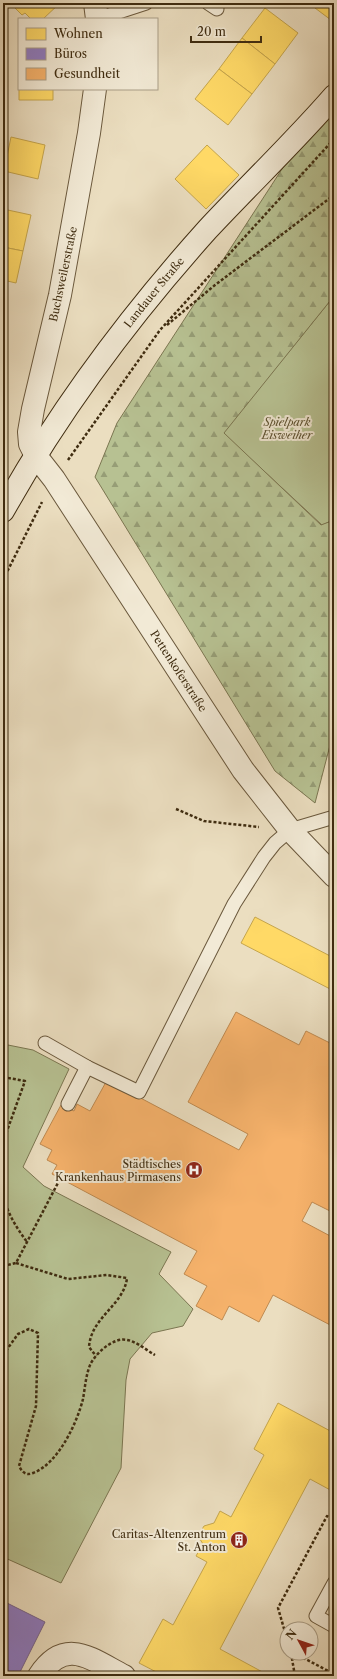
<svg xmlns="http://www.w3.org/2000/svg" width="337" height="1679" font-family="'Libre Caslon Text',serif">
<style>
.green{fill:#b7c192;stroke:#7b7651}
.forest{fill:url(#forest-firs);stroke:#7b7651}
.homes{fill:#ffd966;stroke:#c5a54c}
.offices{fill:#8e7cc3;stroke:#76648d}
.health{fill:#f6b26b;stroke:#bf8a50}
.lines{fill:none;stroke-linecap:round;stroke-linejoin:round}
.lane-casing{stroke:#6a583c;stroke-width:15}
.street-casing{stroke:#6a583c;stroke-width:24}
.secondary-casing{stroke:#3f2c10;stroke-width:24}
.path{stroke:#3f2c10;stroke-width:2.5;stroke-dasharray:3 2;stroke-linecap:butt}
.lane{stroke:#f2ead6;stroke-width:13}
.street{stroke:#f2ead6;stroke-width:22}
.secondary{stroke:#f2ead6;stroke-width:22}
.labels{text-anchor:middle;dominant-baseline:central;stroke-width:4;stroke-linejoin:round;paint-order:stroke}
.street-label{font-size:11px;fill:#3f2c10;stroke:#f2ead6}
.park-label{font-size:11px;font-style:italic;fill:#5d5130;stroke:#f2ead6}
.poi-label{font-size:11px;fill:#3f2c10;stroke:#f2ead6;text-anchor:end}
</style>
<defs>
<pattern id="forest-firs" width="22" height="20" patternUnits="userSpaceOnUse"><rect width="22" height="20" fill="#b7c192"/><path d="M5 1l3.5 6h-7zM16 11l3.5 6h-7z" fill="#969d76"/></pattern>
</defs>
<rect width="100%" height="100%" fill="#ebdec0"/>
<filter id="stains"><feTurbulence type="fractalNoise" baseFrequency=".005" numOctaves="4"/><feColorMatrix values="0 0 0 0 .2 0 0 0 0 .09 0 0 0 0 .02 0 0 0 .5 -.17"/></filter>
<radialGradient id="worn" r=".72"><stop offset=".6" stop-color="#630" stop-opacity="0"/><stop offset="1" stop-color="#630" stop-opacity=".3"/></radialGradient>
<g class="green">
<polygon points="334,296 334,520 322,525 223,433"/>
<polygon points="3,1044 33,1050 69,1069 23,1167 44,1186 171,1252 159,1274 193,1309 183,1326 152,1333 130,1359 126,1380 121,1468 61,1583 3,1557"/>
</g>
<polygon class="forest" points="334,89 334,296 224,433 321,525 334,520 334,730 315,803 275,771 95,477 117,423"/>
<g class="homes">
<polygon points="3,3 7,3 10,6 3,14"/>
<polygon points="14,3 60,3 43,19 31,19 25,13 22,15 12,5"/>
<polygon points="319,3 334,3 334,16 331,20 315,8"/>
<polygon points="265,8 298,33 275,64 242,38"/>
<polygon points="242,38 275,64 252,94 219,69"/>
<polygon points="19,66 19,89 53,89 53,100 19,100"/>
<polygon points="219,69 252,94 228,125 195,99"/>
<polygon points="11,137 45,145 38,179 4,171"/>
<polygon points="207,145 239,175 206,209 175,179"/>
<polygon points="3,209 31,215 23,251 3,247"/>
<polygon points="3,247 23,251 16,283 3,280"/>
<polygon points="255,917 334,958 334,991 241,943"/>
<polygon points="278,1403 334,1433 334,1492 310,1479 220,1649 268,1675 164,1676 139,1663 163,1619 173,1625 207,1562 196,1556 203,1544 198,1536 204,1526 214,1523 220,1511 231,1517 264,1455 254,1449"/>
</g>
<polygon class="offices" points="3,1601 45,1622 19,1674 13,1671 11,1676 3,1676"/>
<polygon class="health" points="236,1012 299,1045 306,1031 334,1045 334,1213 312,1202 302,1221 334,1238 334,1327 273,1295 259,1322 229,1306 222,1320 196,1306 207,1286 184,1274 197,1251 52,1174 57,1165 47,1160 52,1150 40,1144 61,1105 74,1111 77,1104 90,1111 106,1082 114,1084 239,1150 248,1134 188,1102"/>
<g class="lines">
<g class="lane-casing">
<g id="lane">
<polyline points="208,3 217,9"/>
<polyline points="97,19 146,3"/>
<polyline points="45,1043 87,1067"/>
<polyline points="68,1104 87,1067 139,1092 234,904 264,857 275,843 290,830 334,817"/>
<polyline points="334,1583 316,1616 334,1626"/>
</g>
</g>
<g class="street-casing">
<g id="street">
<polyline points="95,3 97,19"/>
<path id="s1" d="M95 89 89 133 60 295 33 409 29 432 30 444 36 456 54 479 243 770 290 830 334 876"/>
<path d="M39 1676C65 1636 91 1659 124 1676"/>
</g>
</g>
<g class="secondary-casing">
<g id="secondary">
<path id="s2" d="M3 511C60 409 129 317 207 230 249 185 294 142 334 96"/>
</g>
</g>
<g class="path">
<polyline points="167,325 215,285 334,195"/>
<polyline points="68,460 160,330 334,139"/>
<polyline points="3,580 42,502"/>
<polyline points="176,809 204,821 259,827"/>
<polyline points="3,1077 25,1081 3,1142"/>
<path d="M3 1194C7 1213 16 1227 27 1242"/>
<path d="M16 1263 68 1279 107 1275 127 1278C124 1305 91 1317 89 1347L96 1356"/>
<polyline points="3,1266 16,1263 60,1179"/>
<path d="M3 1355 18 1334 29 1329 38 1333 36 1406 19 1466C22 1472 26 1476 33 1473 58 1464 77 1423 83 1399 85 1388 86 1373 91 1363 97 1353 106 1345 116 1341 130 1335 144 1349 155 1355"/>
<polyline points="287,1639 278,1608 327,1516 334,1520"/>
<polyline points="291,1653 295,1676"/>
<polyline points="294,1653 334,1674"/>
</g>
<use href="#lane" class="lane"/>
<use href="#street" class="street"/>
<use href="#secondary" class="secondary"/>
</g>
<defs>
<g id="hospital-disc" transform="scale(0.9)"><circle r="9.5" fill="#8f2418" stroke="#f2ead6"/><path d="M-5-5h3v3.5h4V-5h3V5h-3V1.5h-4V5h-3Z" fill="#fff"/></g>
<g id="building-disc" transform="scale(0.9)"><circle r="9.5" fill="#8f2418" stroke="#f2ead6"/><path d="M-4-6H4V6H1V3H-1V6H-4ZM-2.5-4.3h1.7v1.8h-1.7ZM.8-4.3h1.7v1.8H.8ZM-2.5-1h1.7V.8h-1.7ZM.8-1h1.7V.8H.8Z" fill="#fff"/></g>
</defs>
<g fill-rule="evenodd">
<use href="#hospital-disc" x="194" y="1170"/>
<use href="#building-disc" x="239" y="1540"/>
</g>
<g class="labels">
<g class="street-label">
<text transform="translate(63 274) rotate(-78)">Buchsweilerstraße</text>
<text stroke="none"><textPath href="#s2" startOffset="266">Landauer Straße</textPath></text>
<text stroke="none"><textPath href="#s1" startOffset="633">Pettenkoferstraße</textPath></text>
</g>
<g class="park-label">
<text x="287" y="422">Spielpark<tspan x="287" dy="13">Eisweiher</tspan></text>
</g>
<g class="poi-label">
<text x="181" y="1164">Städtisches<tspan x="181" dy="13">Krankenhaus Pirmasens</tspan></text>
<text x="226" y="1534">Caritas-Altenzentrum<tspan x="226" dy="13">St. Anton</tspan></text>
</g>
</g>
<rect width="337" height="1679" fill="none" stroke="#ebdec0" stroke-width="16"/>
<rect x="4" y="4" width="329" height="1671" fill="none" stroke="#3f2c10" stroke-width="2"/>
<rect x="8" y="8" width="321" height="1663" fill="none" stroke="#3f2c10"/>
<rect x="18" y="18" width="140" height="72" fill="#f2ead6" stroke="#aa9e87"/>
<rect x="26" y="28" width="20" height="12" fill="#ffd966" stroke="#aa9e87"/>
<text x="54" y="38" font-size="12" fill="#3f2c10">Wohnen</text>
<rect x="26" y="48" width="20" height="12" fill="#8e7cc3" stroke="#aa9e87"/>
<text x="54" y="58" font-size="12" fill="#3f2c10">Büros</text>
<rect x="26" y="68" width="20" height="12" fill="#f6b26b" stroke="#aa9e87"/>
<text x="54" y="78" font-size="12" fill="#3f2c10">Gesundheit</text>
<g transform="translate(299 1641) rotate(310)"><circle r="19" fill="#f2ead6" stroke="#aa9e87"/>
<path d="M0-3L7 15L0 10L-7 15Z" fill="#8f2418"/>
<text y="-6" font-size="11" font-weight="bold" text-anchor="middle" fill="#3f2c10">N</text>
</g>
<path d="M191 36v6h70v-6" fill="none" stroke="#3f2c10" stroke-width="2"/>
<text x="197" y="36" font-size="12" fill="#3f2c10" stroke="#f2ead6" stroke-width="3" paint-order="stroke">20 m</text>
<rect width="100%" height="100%" filter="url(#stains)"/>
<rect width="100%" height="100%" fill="url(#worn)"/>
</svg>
